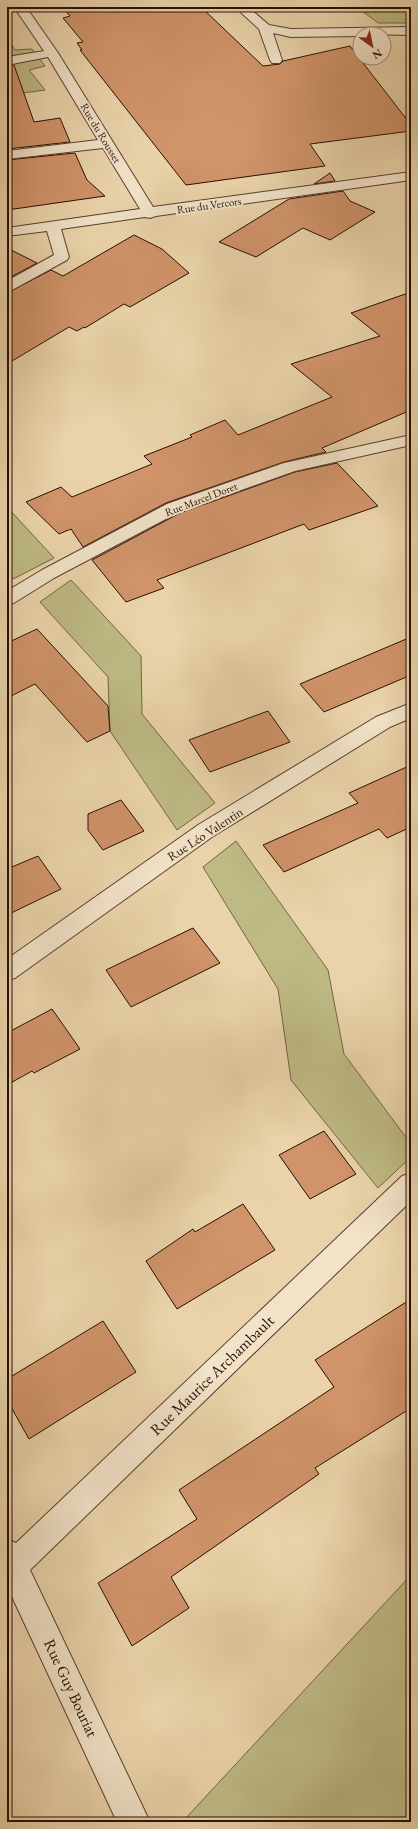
<svg xmlns="http://www.w3.org/2000/svg" width="418" height="1829" font-family="'EB Garamond',serif">
<style>
.green{fill:#beba84;stroke:#736444}
.building{fill:#d0936a;stroke:#280e05}
.lines{fill:none;stroke-linecap:round;stroke-linejoin:round}
.street-casing{stroke:#583f2e;stroke-width:2}
.street{fill:#f1e2c8;fill-rule:evenodd}
.labels{text-anchor:middle;dominant-baseline:central;stroke-width:4;stroke-linejoin:round;paint-order:stroke}
.far-street-label{font-size:11px;fill:#280e05;stroke:#f1e2c8}
.street-label{font-size:13px;fill:#280e05;stroke:#f1e2c8}
.near-street-label{font-size:16px;fill:#280e05;stroke:#f1e2c8}
</style>
<rect width="100%" height="100%" fill="#ead3aa"/>
<filter id="stains"><feTurbulence type="fractalNoise" baseFrequency=".005" numOctaves="4"/><feColorMatrix values="0 0 0 0 .2 0 0 0 0 .09 0 0 0 0 .02 0 0 0 .5 -.17"/></filter>
<radialGradient id="worn" r=".72"><stop offset=".6" stop-color="#630" stop-opacity="0"/><stop offset="1" stop-color="#630" stop-opacity=".3"/></radialGradient>
<g class="green">
<polygon points="357,7 411,7 411,23 378,23"/>
<polygon points="7,38 15,50 32,49 45,66 29,70 45,90 8,95 7,101"/>
<polygon points="7,507 54,558 13,579 7,573"/>
<polygon points="71,580 141,656 142,714 215,803 177,830 110,731 108,677 40,602"/>
<polygon points="236,841 328,970 344,1054 411,1144 411,1157 378,1188 291,1080 278,989 203,867"/>
<polygon points="411,1575 411,1822 186,1822 185,1819"/>
</g>
<g class="building">
<polygon points="62,7 201,7 263,66 280,64 283,61 350,46 411,125 411,131 310,144 325,166 186,185 80,50 82,50 77,43 83,42 63,18 70,16"/>
<polygon points="14,65 34,122 60,118 70,142 7,149 7,66"/>
<polygon points="75,153 87,180 105,196 7,210 7,160"/>
<polygon points="330,173 335,181 314,184"/>
<polygon points="343,191 350,201 375,212 330,240 303,228 256,257 219,242 289,199"/>
<polygon points="134,235 162,249 189,273 130,307 124,304 85,328 84,327 77,331 69,327 7,364 7,293 51,270 63,276"/>
<polygon points="7,248 37,263 7,279"/>
<polygon points="411,292 411,410 322,448 326,452 284,462 166,503 83,547 71,529 59,534 26,502 61,487 72,497 152,464 144,456 192,437 190,435 225,420 238,435 332,397 291,364 380,336 351,313"/>
<polygon points="337,463 378,506 309,530 304,524 157,580 164,588 126,602 92,560 180,513 295,472"/>
<polygon points="37,629 108,706 110,731 87,742 35,684 7,698 7,643"/>
<polygon points="411,637 411,675 324,712 300,684"/>
<polygon points="268,711 290,742 210,772 189,740"/>
<polygon points="411,765 411,827 387,838 379,829 284,872 263,845 358,803 349,793"/>
<polygon points="121,800 144,831 103,850 88,830 88,814"/>
<polygon points="38,856 61,889 7,915 7,869"/>
<polygon points="193,928 220,963 131,1007 106,970"/>
<polygon points="52,1009 80,1049 34,1073 32,1071 7,1085 7,1033"/>
<polygon points="324,1131 356,1174 310,1199 279,1155"/>
<polygon points="243,1204 275,1250 177,1309 146,1261 193,1229 195,1232"/>
<polygon points="411,1299 411,1408 315,1468 319,1474 171,1577 189,1608 132,1646 98,1583 197,1519 179,1490 334,1387 315,1360"/>
<polygon points="103,1321 136,1372 29,1439 7,1400 7,1379"/>
</g>
<g class="lines">
<g class="street-casing">
<g id="street">
<polygon points="14,7 26,7 58,53 153,207 411,172 411,180 156,216 150,218 145,217 61,229 69,257 67,260 12,290 7,292 7,281 54,255 47,231 7,236 7,228 140,209 103,148 7,159 7,151 98,140 48,57 7,65 7,57 44,51"/>
<polygon points="235,7 248,7 269,25 291,29 411,27 411,35 360,34 360,36 291,37 273,33 282,60 280,63 272,63 270,60 259,29"/>
<polygon points="411,435 411,445 295,471 179,512 54,578 14,603 7,605 7,591 42,570 167,504 284,463"/>
<polygon points="411,703 411,718 390,727 212,837 15,978 7,980 7,959 198,825 376,717"/>
<polygon points="411,1173 411,1201 30,1570 150,1822 117,1822 7,1586 7,1539 16,1543 402,1176"/>
</g>
</g>
<use href="#street" class="street"/>
</g>
<g class="labels">
<g class="far-street-label">
<text transform="translate(101 133) rotate(59)">Rue du Rousset</text>
<text transform="translate(209 205) rotate(-8)">Rue du Vercors</text>
<text transform="translate(201 499) rotate(-21)">Rue Marcel Doret</text>
</g>
<g class="street-label">
<text transform="translate(205 834) rotate(-33)">Rue Léo Valentin</text>
</g>
<g class="near-street-label">
<text transform="translate(212 1375) rotate(-44)">Rue Maurice Archambault</text>
<text transform="translate(71 1688) rotate(65)">Rue Guy Bouriat</text>
</g>
</g>
<rect width="418" height="1829" fill="none" stroke="#ead3aa" stroke-width="24"/>
<rect x="8" y="8" width="402" height="1813" fill="none" stroke="#280e05" stroke-width="2"/>
<rect x="12" y="12" width="394" height="1805" fill="none" stroke="#280e05"/>
<g transform="translate(372 46) rotate(147)"><circle r="19" fill="#f1e2c8" stroke="#a18d7a"/>
<path d="M0-3L7 15L0 10L-7 15Z" fill="#8f2418"/>
<text y="-6" font-size="11" font-weight="bold" text-anchor="middle" fill="#280e05">N</text>
</g>
<rect width="100%" height="100%" filter="url(#stains)"/>
<rect width="100%" height="100%" fill="url(#worn)"/>
</svg>
